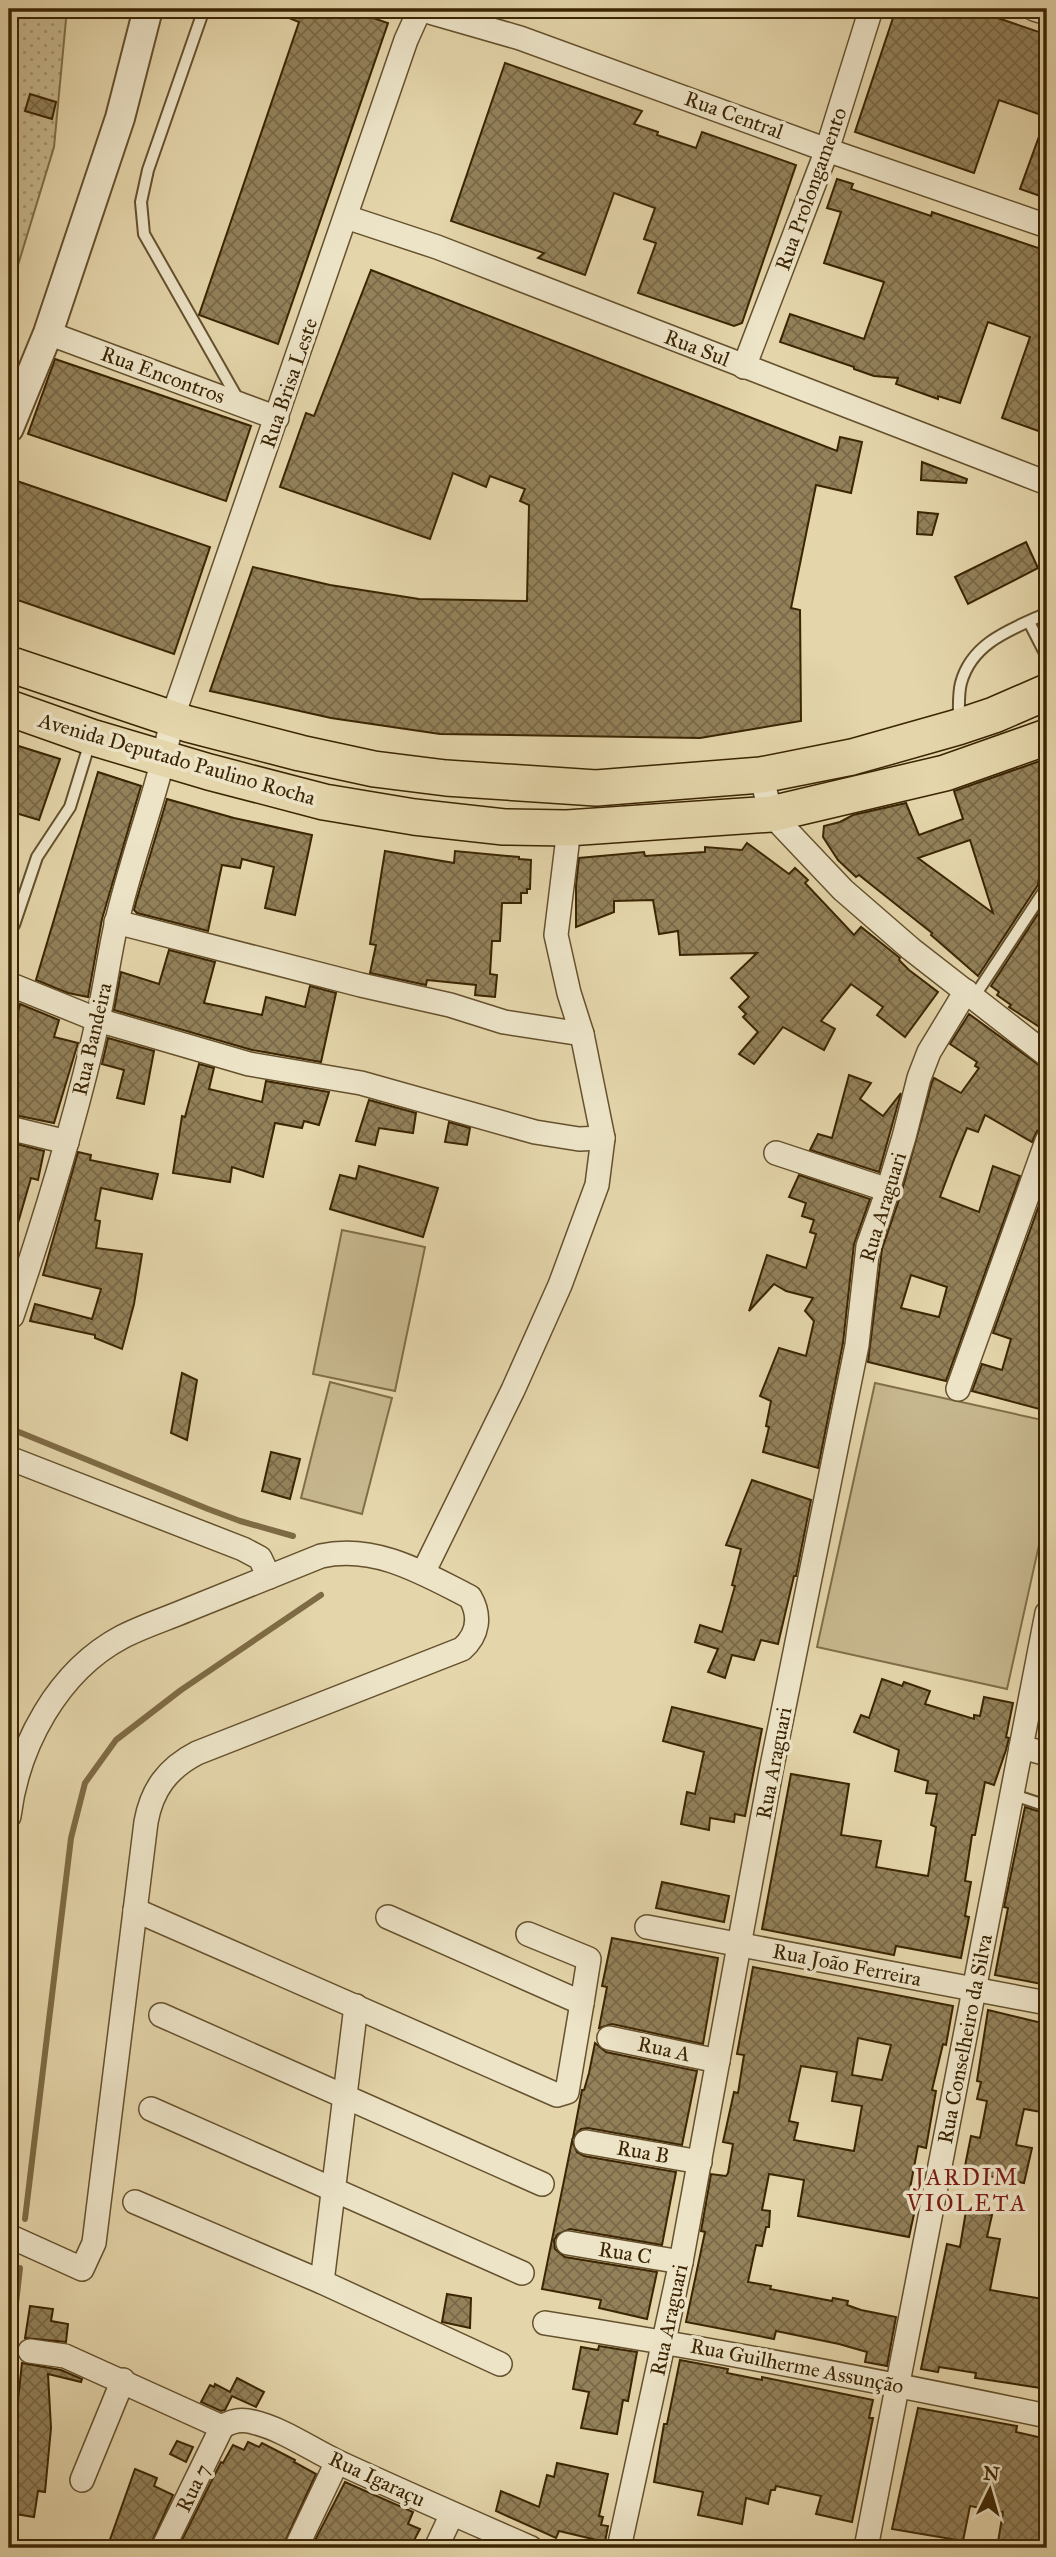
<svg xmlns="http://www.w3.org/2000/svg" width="1056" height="2557" font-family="'IM FELL Great Primer',serif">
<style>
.grass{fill:url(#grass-dots);stroke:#816e48;stroke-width:2}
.green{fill:#c7b78e;stroke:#816e48;stroke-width:2}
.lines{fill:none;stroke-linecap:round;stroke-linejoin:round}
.stream{stroke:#7e6b45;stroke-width:6}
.building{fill:url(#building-cross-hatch);stroke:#3b2503;stroke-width:2;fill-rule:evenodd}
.service-casing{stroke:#65512d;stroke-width:14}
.minor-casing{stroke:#65512d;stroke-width:26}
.tertiary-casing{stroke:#65512d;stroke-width:32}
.primary-casing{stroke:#3b2503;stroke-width:38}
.path{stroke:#3b2503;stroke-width:3.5;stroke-dasharray:2 3.5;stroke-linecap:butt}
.service{stroke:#ede4c8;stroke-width:10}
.minor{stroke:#ede4c8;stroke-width:23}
.tertiary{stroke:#ede4c8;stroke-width:28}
.primary{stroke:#e4d5aa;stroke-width:35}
.labels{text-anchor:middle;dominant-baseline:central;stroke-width:7;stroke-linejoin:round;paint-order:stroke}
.street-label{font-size:21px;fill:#3b2503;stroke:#ede4c8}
.neighbourhood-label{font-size:23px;letter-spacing:2px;fill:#7a1f14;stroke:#ede4c8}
</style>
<defs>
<pattern id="grass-dots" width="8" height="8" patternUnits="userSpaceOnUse" patternTransform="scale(1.75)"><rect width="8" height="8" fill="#c7b78e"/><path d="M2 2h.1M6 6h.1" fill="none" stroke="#a39572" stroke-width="1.8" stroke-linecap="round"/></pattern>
<pattern id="building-cross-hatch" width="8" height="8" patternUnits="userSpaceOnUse" patternTransform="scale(1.75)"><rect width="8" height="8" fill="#93815a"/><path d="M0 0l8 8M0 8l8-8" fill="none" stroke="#796948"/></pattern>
</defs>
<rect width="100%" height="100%" fill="#e4d5aa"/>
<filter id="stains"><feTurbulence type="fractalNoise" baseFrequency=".00286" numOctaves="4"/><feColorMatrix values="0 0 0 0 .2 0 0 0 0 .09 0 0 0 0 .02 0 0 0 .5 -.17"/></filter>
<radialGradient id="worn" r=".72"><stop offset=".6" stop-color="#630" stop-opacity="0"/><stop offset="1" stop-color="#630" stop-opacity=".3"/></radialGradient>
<polygon class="grass" points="9,9 67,9 54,147 18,265 9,281"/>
<g class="green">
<polygon points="342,1230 425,1247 395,1391 313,1374"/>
<polygon points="330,1382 392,1398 362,1514 301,1498"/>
<polygon points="875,1383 1047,1421 1047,1509 1007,1689 817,1647"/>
</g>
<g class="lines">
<g class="stream">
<polyline points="9,1428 208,1509 240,1521 293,1536"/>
<polyline points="25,2219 71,1838 85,1783 116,1740 181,1690 321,1595"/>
<polyline points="9,2365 20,2268"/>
</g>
</g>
<g class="building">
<polygon points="267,9 347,9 388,23 278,344 199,315 299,22"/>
<polygon points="896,9 971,9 1045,34 1039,48 1047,49 1047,117 999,100 974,173 855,132"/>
<polygon points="505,63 642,111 634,124 658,132 657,135 696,148 702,132 796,165 742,323 734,326 638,293 656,243 644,239 655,208 614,193 585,275 538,258 544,253 451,221"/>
<polygon points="30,94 56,102 52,119 25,111"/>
<polygon points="1045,120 1047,120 1047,187 1043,197 1020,189"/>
<polygon points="837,179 853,184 851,189 931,216 932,212 1047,251 1047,434 1002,418 1030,337 988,322 960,403 938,396 938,399 896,384 898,378 874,376 854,369 854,367 780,342 790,314 864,339 884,282 824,263 841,212 827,208"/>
<polygon points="371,270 837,451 840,437 862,442 851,493 816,485 791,608 800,610 801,721 700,738 440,734 331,718 210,691 253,567 330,585 419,599 527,601 529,505 520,501 525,489 490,476 486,487 453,473 430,539 280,487 306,413 314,416"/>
<polygon points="55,359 251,426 226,501 28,434"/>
<polygon points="922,462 967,479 966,483 921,480"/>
<polygon points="14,480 210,547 174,654 9,597 9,497"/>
<polygon points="918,512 938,514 932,535 917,534"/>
<polygon points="1026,542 1038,568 968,604 955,577"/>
<polygon points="9,743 60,759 39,820 9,811"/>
<path d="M1040 761 1047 775V869L1040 873 1038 885 978 976 931 935 932 933 859 875 856 877 838 860 823 837 824 826 840 822 853 815 906 803 919 835 963 819 954 791ZM970 840 993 913 918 858Z"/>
<polygon points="98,772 141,786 102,919 88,997 68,993 36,980"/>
<polygon points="167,799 234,818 312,835 295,915 265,908 274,867 242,859 240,868 222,865 208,931 137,913 134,910 136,902"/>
<polygon points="747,843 789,874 795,868 808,880 805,883 854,935 861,927 900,958 899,960 909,970 938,992 905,1037 877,1015 883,1007 851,984 821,1021 835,1029 824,1050 783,1027 754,1064 739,1054 758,1032 743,1017 746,1014 739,1007 749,997 731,978 757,953 680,955 678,931 659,934 653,900 614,901 614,912 576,927 576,885 579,858 644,852 645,856 705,852 705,847 742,850"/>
<polygon points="385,851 454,863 455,851 519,857 519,859 531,860 530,889 527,889 527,893 521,893 521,903 502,903 500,941 492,941 490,974 497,975 495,997 475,995 476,985 427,980 426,985 370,973 376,945 370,944"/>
<polygon points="1047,900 1047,1032 1009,1007 1011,1005 997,995 999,992 991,986"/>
<polygon points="169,950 215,962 204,1003 262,1015 266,997 305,1007 310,986 336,993 321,1062 252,1050 114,1010 121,972 159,984"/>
<polygon points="20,1004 59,1020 54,1037 78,1043 54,1123 9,1114 9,1049"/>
<path d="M969 1014 1047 1071V1127L1037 1131 1032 1142 985 1115 978 1132 967 1128 955 1157 940 1197 979 1212 993 1166 1020 1176 946 1381 868 1362 882 1249 901 1194 932 1082 934 1078 961 1093 979 1068 975 1066 977 1062 950 1044ZM911 1275 947 1287 939 1317 901 1308Z"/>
<polygon points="108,1038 154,1051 144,1104 117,1098 124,1070 102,1064"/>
<polygon points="199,1064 214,1068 209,1089 262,1102 266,1081 329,1092 319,1125 304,1121 302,1128 275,1123 263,1177 232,1167 230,1182 173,1173 182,1116 185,1117"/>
<polygon points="849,1075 871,1083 860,1099 883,1116 901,1093 879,1172 810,1150 818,1134 832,1138"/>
<polygon points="369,1100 416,1113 413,1133 379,1128 375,1145 356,1141"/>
<polygon points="449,1122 470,1128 467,1145 445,1142"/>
<polygon points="9,1142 44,1151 38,1180 31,1178 13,1240 9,1239"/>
<polygon points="78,1152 91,1155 90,1160 158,1174 152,1199 101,1188 95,1220 100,1221 96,1248 142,1254 134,1304 122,1349 95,1338 95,1335 30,1321 35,1304 92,1319 101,1289 43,1275"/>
<polygon points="359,1166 438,1188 423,1237 330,1209 340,1175 356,1179"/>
<polygon points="799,1175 870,1199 854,1244 843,1343 818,1468 763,1452 769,1427 766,1426 771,1401 760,1396 779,1348 806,1356 814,1321 805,1311 813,1298 786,1291 774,1284 749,1311 767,1255 806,1268 816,1234 810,1232 814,1220 802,1216 806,1203 789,1197"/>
<polygon points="1046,1186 1047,1186 1047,1411 972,1391 982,1364 1002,1370 1011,1339 993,1333"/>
<polygon points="182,1373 197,1380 187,1440 171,1433"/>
<polygon points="271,1452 300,1459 290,1499 262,1491"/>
<polygon points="752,1480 811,1500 796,1576 794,1576 778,1644 761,1640 754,1660 732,1655 725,1678 708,1672 718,1649 695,1642 700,1625 722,1632 735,1586 732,1585 741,1549 726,1545"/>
<polygon points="882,1679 902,1686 904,1682 930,1691 925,1704 974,1719 974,1715 980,1716 984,1697 1013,1703 1006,1737 1009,1738 1006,1750 994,1785 985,1782 975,1835 972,1835 965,1881 971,1882 965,1916 969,1917 961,1958 896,1946 894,1955 762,1929 791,1774 849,1784 841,1835 881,1841 876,1867 928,1876 936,1827 931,1825 937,1794 926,1793 928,1781 895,1771 899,1750 854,1732 861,1715 869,1718"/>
<polygon points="672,1707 762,1729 745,1816 735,1814 734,1822 710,1818 709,1830 681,1824 687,1792 695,1794 704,1752 663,1741"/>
<polygon points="1025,1807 1047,1814 1047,1985 995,1975 1008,1908 1004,1907"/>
<polygon points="662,1882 729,1896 724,1922 656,1908"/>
<polygon points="612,1938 718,1958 703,2044 612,2024 599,2028 607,1987 602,1986"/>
<path d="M753 1967 953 2006 946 2045 943 2044 932 2090 936 2091 926 2148 918 2146 908 2199 917 2200 909 2237 798 2216 804 2180 769 2174 762 2210 770 2211 769 2227H766L762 2246 756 2245 748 2282 771 2286 770 2289 832 2301 833 2298 848 2301 847 2305 861 2310 896 2317 887 2366 865 2362 867 2352 839 2344 776 2331 774 2339 686 2322 705 2232 701 2231 711 2174 726 2176 728 2173 733 2144 723 2142 734 2092 738 2093 744 2055 737 2054ZM858 2038 891 2045 882 2080 852 2075ZM801 2066 837 2072 832 2101 862 2106 854 2151 794 2140 798 2123 789 2121Z"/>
<polygon points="988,2010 1042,2023 1041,2030 1047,2031 1047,2113 1024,2109 1016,2145 1032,2148 1024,2183 964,2171 971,2136 980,2138 987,2101 977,2099 981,2082 977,2081"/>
<polygon points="595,2043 606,2052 697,2071 682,2145 588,2128 581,2129 573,2138 582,2090 584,2090 589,2073"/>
<polygon points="572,2141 577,2152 584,2156 676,2172 662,2245 570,2229 558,2234 554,2240 555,2249 565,2257 657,2272 647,2319 599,2308 601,2300 542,2289"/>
<polygon points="966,2211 992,2215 987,2237 1000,2239 990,2290 1043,2299 1042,2301 1047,2302 1047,2389 975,2378 976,2373 939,2367 938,2372 921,2369 947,2244 960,2247"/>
<polygon points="447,2294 471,2298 470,2328 442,2322"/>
<polygon points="30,2306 53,2309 51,2321 68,2324 66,2342 25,2338"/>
<polygon points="599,2346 637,2352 628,2401 623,2400 617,2434 581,2428 589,2392 573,2389 581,2347 598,2350"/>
<polygon points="680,2360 728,2369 727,2373 762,2380 762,2377 873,2400 869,2418 873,2418 852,2522 816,2514 821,2496 776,2486 775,2490 771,2490 768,2504 746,2498 742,2524 698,2515 703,2492 654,2482 664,2424 667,2424"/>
<polygon points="22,2363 61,2370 82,2379 81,2382 48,2374 51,2428 45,2492 38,2491 34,2517 9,2513 11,2494 9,2494 9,2483"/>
<polygon points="237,2378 264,2392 256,2407 232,2396 225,2410 221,2411 201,2402 210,2385 214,2387 215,2384 230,2392"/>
<polygon points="918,2408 1017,2426 1016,2432 1047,2439 1047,2548 997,2548 1003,2512 970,2506 963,2541 892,2529"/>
<polygon points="177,2441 193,2447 186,2462 170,2454"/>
<polygon points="248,2442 259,2447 262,2443 295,2460 294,2462 316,2474 282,2548 178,2548 221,2462 223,2463 233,2445 244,2450"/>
<polygon points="557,2463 608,2474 599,2516 603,2517 601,2525 608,2526 605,2542 559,2531 556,2538 496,2511 501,2491 539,2507 547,2475 554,2477"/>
<polygon points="135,2469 157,2478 154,2486 173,2495 149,2548 107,2548"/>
<polygon points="345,2482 413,2512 408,2524 420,2529 410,2548 311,2548"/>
</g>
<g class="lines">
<g class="service-casing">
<g id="service">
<polyline points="204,9 148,170 141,202 144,234 239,401"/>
<polyline points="1029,622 1047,657"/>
<path d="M959 721C959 709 958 694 961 683 972 642 1012 629 1047 613"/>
<polyline points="14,925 37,857 70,807 90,742"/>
<polyline points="974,997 1046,888 1047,877"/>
<polyline points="1011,1794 1047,1806"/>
</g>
</g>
<g class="minor-casing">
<g id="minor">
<polyline points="419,9 520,38 827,150 1047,226"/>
<polyline points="1034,9 1047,13"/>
<polyline points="346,217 437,247 1047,483"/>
<polyline points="48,333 277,418"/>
<polyline points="744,367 827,150 871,9"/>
<polyline points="761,775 771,814 843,890 911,949 1047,1055"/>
<polyline points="116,922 361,985 450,1005 504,1022 582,1034"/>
<polyline points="9,984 98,1020 249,1064 361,1083 535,1132 579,1139 603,1138"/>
<polyline points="9,1128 67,1142"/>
<polyline points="776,1153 888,1190"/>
<path d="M12 1316C45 1219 76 1120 98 1019 105 988 109 956 116 925 132 855 159 789 172 719L406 40 420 9"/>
<polyline points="958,1389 1047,1141"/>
<polyline points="9,1458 243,1549 260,1558 269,1577"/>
<polyline points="423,1573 513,1390 560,1285 597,1185 603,1138 582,1034 569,993 556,935 567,845 567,828"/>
<polyline points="1021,1747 1047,1754"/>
<path d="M9 1816C18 1745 58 1671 122 1637 143 1626 166 1619 187 1610 231 1592 276 1574 321 1556 375 1544 423 1573 470 1597 481 1616 478 1635 462 1649L197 1753C168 1768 152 1789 146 1822L94 2243 82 2269 9 2236"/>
<polyline points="135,1910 557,2095 567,2092 582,2003 388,1917"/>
<polyline points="647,1927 1047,2003"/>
<polyline points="528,1934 589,1959 582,2003"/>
<polyline points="161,2015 542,2184"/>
<polyline points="609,2038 718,2061"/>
<polyline points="151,2109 522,2273"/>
<polyline points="586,2142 700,2162"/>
<polyline points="135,2202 322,2282 500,2364"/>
<polyline points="568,2243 681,2262"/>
<polyline points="322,2282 356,2006"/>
<path d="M545 2323C713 2349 880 2381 1047 2416"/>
<polyline points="30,2351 65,2356 222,2427"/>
<path d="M222 2427C231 2421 242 2419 253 2422 283 2429 312 2450 340 2463 403 2492 467 2520 531 2548"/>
<polyline points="82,2480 123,2380"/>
<polyline points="163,2548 222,2427"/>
<polyline points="296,2548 337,2462"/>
<polyline points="436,2548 452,2514"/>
<polyline points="619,2548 681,2262 771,1771 857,1345 868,1246 888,1190 904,1137 919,1078 929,1052 966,991"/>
<polyline points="866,2548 1047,1613"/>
</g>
</g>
<g class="tertiary-casing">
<polyline id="tertiary" points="9,428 48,333 120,118 148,9"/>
</g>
<g class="primary-casing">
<g id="primary">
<polyline points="9,664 188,724 300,753 374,769 446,778 596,788 761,775 852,757 958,727 994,715 1047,692"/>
<polyline points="9,708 91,737 209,772 324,802 414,817 504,827 567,828 771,814 945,773 1047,737"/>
</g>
</g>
<polyline class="path" points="9,355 12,346 17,344"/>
<use href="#service" class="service"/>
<use href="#minor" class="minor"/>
<use href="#tertiary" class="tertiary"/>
<use href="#primary" class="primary"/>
</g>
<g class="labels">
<g class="street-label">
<text transform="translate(734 115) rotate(20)">Rua Central</text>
<text transform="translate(811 189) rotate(-70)">Rua Prolongamento</text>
<text transform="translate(697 348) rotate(21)">Rua Sul</text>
<text transform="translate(163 375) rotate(20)">Rua Encontros</text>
<text transform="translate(289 383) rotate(-71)">Rua Brisa Leste</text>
<text transform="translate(177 759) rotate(16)">Avenida Deputado Paulino Rocha</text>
<text transform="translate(92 1039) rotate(-77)">Rua Bandeira</text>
<text transform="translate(883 1207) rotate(-73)">Rua Araguari</text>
<text transform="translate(774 1763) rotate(-79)">Rua Araguari</text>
<text transform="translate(847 1965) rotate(11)">Rua João Ferreira</text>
<text transform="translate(965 2039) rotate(-79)">Rua Conselheiro da Silva</text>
<text transform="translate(664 2049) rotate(12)">Rua A</text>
<text transform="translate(643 2152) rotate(10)">Rua B</text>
<text transform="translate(625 2253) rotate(9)">Rua C</text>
<text transform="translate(669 2320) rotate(-78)">Rua Araguari</text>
<text transform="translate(797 2366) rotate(11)">Rua Guilherme Assunção</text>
<text transform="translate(377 2479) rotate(25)">Rua Igaraçu</text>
<text transform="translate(193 2488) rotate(-64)">Rua 7</text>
</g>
<g class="neighbourhood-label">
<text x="967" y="2177">JARDIM<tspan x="967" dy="26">VIOLETA</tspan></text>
</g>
</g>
<rect width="1056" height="2557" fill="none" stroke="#e4d5aa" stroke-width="35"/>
<rect x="10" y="10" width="1035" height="2536" fill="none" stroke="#3b2503" stroke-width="3.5"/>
<rect x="18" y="18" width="1021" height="2522" fill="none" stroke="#3b2503" stroke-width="2"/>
<g transform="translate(990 2490) rotate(5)" stroke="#ede4c8" stroke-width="5" paint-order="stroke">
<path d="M0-5L12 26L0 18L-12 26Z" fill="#3b2503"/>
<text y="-10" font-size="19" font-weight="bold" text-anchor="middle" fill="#3b2503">N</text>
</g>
<rect width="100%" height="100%" filter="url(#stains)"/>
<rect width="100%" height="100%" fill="url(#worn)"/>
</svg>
